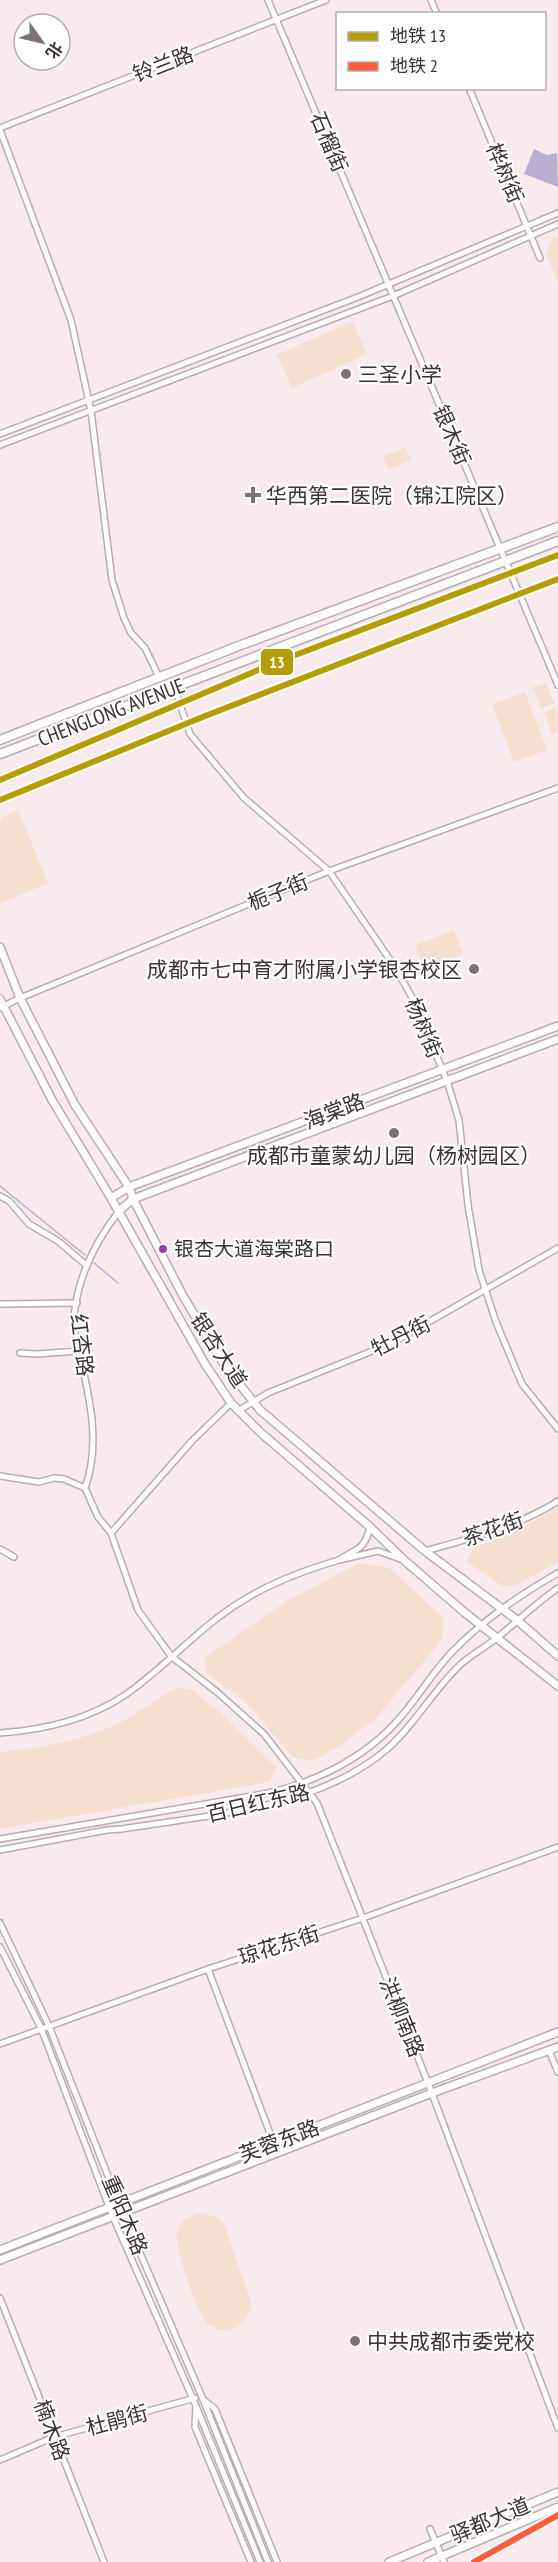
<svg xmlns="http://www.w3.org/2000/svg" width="558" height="2562" font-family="'PT Sans Narrow','Noto Sans SC',sans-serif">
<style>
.green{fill:#f7dfcf}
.water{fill:#b9afd1}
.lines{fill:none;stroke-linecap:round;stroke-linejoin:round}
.stream{stroke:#b9afd1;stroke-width:1.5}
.minor-casing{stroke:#b9acaf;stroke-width:8}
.major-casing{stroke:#b9acaf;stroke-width:10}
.highway-casing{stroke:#b9acaf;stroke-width:11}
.minor{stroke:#fefcfc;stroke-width:5}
.major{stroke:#fefcfc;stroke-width:7}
.highway{stroke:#fefcfc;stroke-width:8}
.metro-1-casing{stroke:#fff;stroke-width:10}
.metro-2-casing{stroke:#fff;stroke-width:10}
.metro-1{stroke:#b79d05;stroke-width:6}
.metro-2{stroke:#ff5c39;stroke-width:6}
.poi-dot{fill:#7f7275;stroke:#fff;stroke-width:2}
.bus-dot{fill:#8e44ad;stroke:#fff;stroke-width:2}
.labels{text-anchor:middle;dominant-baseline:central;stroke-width:4.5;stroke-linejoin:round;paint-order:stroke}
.bus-label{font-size:20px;fill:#3d3134;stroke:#fff;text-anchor:start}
.street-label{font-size:21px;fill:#3d3134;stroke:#fff}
.poi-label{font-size:21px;fill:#3d3134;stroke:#fff;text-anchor:start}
.line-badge{stroke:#fff;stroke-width:2}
.badge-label{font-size:16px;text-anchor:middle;font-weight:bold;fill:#fff}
</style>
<rect width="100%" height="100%" fill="#f9eaee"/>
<g class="green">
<polygon points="558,237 558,283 546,255 552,239"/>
<polygon points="352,321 367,354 292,388 277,355"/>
<polygon points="405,447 411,460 389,470 383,457"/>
<polygon points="546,683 554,704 541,709 533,687"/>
<polygon points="525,692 547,750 514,762 492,704"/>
<polygon points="556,708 558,732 552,734 544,712"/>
<polygon points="18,810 48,883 0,904 0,821 2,817"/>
<polygon points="454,930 463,954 424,969 415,945"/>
<polygon points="558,1507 558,1562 517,1585 502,1586 466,1561 474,1548 512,1533"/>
<polygon points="359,1563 389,1568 444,1618 442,1640 375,1719 338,1747 313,1761 294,1758 242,1699 207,1674 204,1658 288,1600"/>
<path d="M177 1688 191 1689 219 1711 277 1768 269 1782 0 1829V1752C39 1748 76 1742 113 1726 135 1716 155 1699 177 1688Z"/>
<path d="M201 2213 218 2218 224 2224 252 2305C248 2325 226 2340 207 2323 197 2314 173 2244 177 2232 180 2220 190 2215 201 2213Z"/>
</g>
<polygon class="water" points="534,149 547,155 557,153 558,187 524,174"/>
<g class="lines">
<g class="stream">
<polyline points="0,1186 85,1255"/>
<polyline points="93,1262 118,1283"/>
</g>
<g class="minor-casing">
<g id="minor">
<polyline points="268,0 558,685"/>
<polyline points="431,0 437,14"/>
<polyline points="469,88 540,258"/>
<polyline points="0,128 326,0"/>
<polyline points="0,130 71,320 91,411 112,580 124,618 131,633 145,648 159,677"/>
<polyline points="0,434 358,297 558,213"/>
<polyline points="0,445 393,296 558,224"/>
<polyline points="174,687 190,734 244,798 329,871 395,967 414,1001 447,1081 459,1120 468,1205 479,1270 496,1322 522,1384 558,1429"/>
<polyline points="0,1008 20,998 329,871 558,788"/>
<polyline points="0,1196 9,1201 29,1224 58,1241 86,1265"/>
<polyline points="0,1304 77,1303"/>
<polyline points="20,1353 37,1354 79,1351"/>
<polyline points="238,1411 268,1393 392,1343 558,1248"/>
<polyline points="0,1476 39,1482 54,1478 64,1479 85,1488"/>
<polyline points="85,1488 98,1517 111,1533 138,1610 171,1656 217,1692 264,1734 317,1803 428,2083 558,2428"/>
<path d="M85 1488C100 1447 91 1403 81 1361 78 1348 73 1330 74 1316 78 1276 95 1242 119 1211"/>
<path d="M370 1527C364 1552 356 1548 339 1560L378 1551 403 1560"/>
<polyline points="111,1533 192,1441 231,1403"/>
<polyline points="0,1549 14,1557"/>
<path d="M425 1551C472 1538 517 1527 558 1501"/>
<path d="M0 1733C43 1730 88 1720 125 1695 167 1666 199 1627 242 1601 272 1582 305 1570 339 1560"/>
<path d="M0 1839 263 1794C312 1784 364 1759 398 1720 417 1699 432 1673 452 1652 482 1621 521 1594 558 1573"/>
<path d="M0 1850 107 1830 122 1829C211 1814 314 1810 386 1750 415 1725 433 1690 461 1664 472 1654 486 1647 498 1637 518 1621 536 1603 558 1588"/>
<polyline points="0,1923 49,2026 119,2204 202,2397 268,2562"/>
<polyline points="0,1947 41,2028 113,2217 193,2399 260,2562"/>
<polyline points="208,1969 274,2144"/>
<polyline points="0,2044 208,1969 363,1918 558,1847"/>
<polyline points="549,2051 558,2072"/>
<polyline points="0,2298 104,2562"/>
<polyline points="205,2401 215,2409 277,2562"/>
<polyline points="196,2406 195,2427 251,2562"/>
<polyline points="0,2460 54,2437 195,2398"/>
<polyline points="430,2529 444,2562"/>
</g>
</g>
<g class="major-casing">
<g id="major">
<polyline points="0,947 20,998 75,1105 129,1187 133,1199 183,1296 225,1366 260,1410 425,1551 517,1620 558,1656"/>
<polyline points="0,999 52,1100 111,1198 205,1364 231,1403 260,1432 370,1527 404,1560 464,1612 558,1686"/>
<polyline points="111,1198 129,1187 558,1026"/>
<polyline points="119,1211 133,1199 558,1039"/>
<polyline points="0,2250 558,2032"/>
<polyline points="0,2260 432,2093 558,2047"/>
<polyline points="389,2562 558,2492"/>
<polyline points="428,2562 558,2507"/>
</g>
</g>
<g class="highway-casing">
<g id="highway">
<polyline points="0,740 241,645 558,527"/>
<polyline points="0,754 558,541"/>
</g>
</g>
<use href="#minor" class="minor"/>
<use href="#major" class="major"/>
<use href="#highway" class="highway"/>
<g class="metro-1-casing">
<g id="metro-1">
<polyline points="0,780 277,662 558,555"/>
<polyline points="0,800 205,716 558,579"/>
</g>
</g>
<g class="metro-2-casing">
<polyline id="metro-2" points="474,2562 558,2515"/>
</g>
<use href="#metro-1" class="metro-1"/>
<use href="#metro-2" class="metro-2"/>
</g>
<g class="poi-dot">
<circle cx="346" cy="374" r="6"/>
<path d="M250 486h6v6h6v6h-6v6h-6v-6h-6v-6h6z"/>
<circle cx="474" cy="969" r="6"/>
<circle cx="394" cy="1133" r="6"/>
<circle cx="355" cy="2341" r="6"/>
</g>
<circle class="bus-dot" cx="163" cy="1249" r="5"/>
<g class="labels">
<g class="bus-label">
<text x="174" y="1249">银杏大道海棠路口</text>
</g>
<g class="street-label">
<text transform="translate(163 64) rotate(-21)">铃兰路</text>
<text transform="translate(329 142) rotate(67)">石榴街</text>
<text transform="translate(505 173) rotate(67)">桦树街</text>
<text transform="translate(452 435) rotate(67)">银木街</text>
<text transform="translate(111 712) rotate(-21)">CHENGLONG AVENUE</text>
<text transform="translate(278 892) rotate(-22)">栀子街</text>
<text transform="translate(424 1028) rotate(67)">杨树街</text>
<text transform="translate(334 1111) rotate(-21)">海棠路</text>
<text transform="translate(401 1336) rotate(-27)">牡丹街</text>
<text transform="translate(82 1345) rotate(83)">红杏路</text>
<text transform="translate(219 1350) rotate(57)">银杏大道</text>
<text transform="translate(493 1529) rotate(-19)">茶花街</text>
<text transform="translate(258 1803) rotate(-13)">百日红东路</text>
<text transform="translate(279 1945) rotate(-18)">琼花东街</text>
<text transform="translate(402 2017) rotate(68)">洪柳南路</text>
<text transform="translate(279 2141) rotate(-21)">芙蓉东路</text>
<text transform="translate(125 2215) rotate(67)">重阳木路</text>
<text transform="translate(117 2420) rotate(-15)">杜鹃街</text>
<text transform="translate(52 2430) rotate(69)">楠木路</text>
<text transform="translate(490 2520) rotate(-23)">驿都大道</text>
</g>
<g class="poi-label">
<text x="358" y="374">三圣小学</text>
<text x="266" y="495">华西第二医院（锦江院区）</text>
<text x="462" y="969" text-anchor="end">成都市七中育才附属小学银杏校区</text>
<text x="394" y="1155" text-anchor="middle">成都市童蒙幼儿园（杨树园区）</text>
<text x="367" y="2341">中共成都市委党校</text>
</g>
</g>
<rect class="line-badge" x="260" y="648" width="34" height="28" rx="6" fill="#b79d05"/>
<g class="badge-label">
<text x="277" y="668">13</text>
</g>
<rect x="336" y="12" width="210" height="78" fill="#ffffff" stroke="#b1adae" stroke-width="1.5"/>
<rect x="348" y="32" width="30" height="9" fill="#b79d05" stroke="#b1adae" stroke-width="1.5"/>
<text x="390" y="42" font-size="18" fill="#3d3134">地铁 13</text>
<rect x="348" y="62" width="30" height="9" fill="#ff5c39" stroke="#b1adae" stroke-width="1.5"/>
<text x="390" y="72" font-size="18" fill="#3d3134">地铁 2</text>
<g transform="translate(42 42) rotate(124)"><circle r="28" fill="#ffffff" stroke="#b1adae" stroke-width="1.5"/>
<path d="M0-4.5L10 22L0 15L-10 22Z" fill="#7f7275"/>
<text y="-9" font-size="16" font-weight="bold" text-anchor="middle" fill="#3d3134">北</text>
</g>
</svg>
